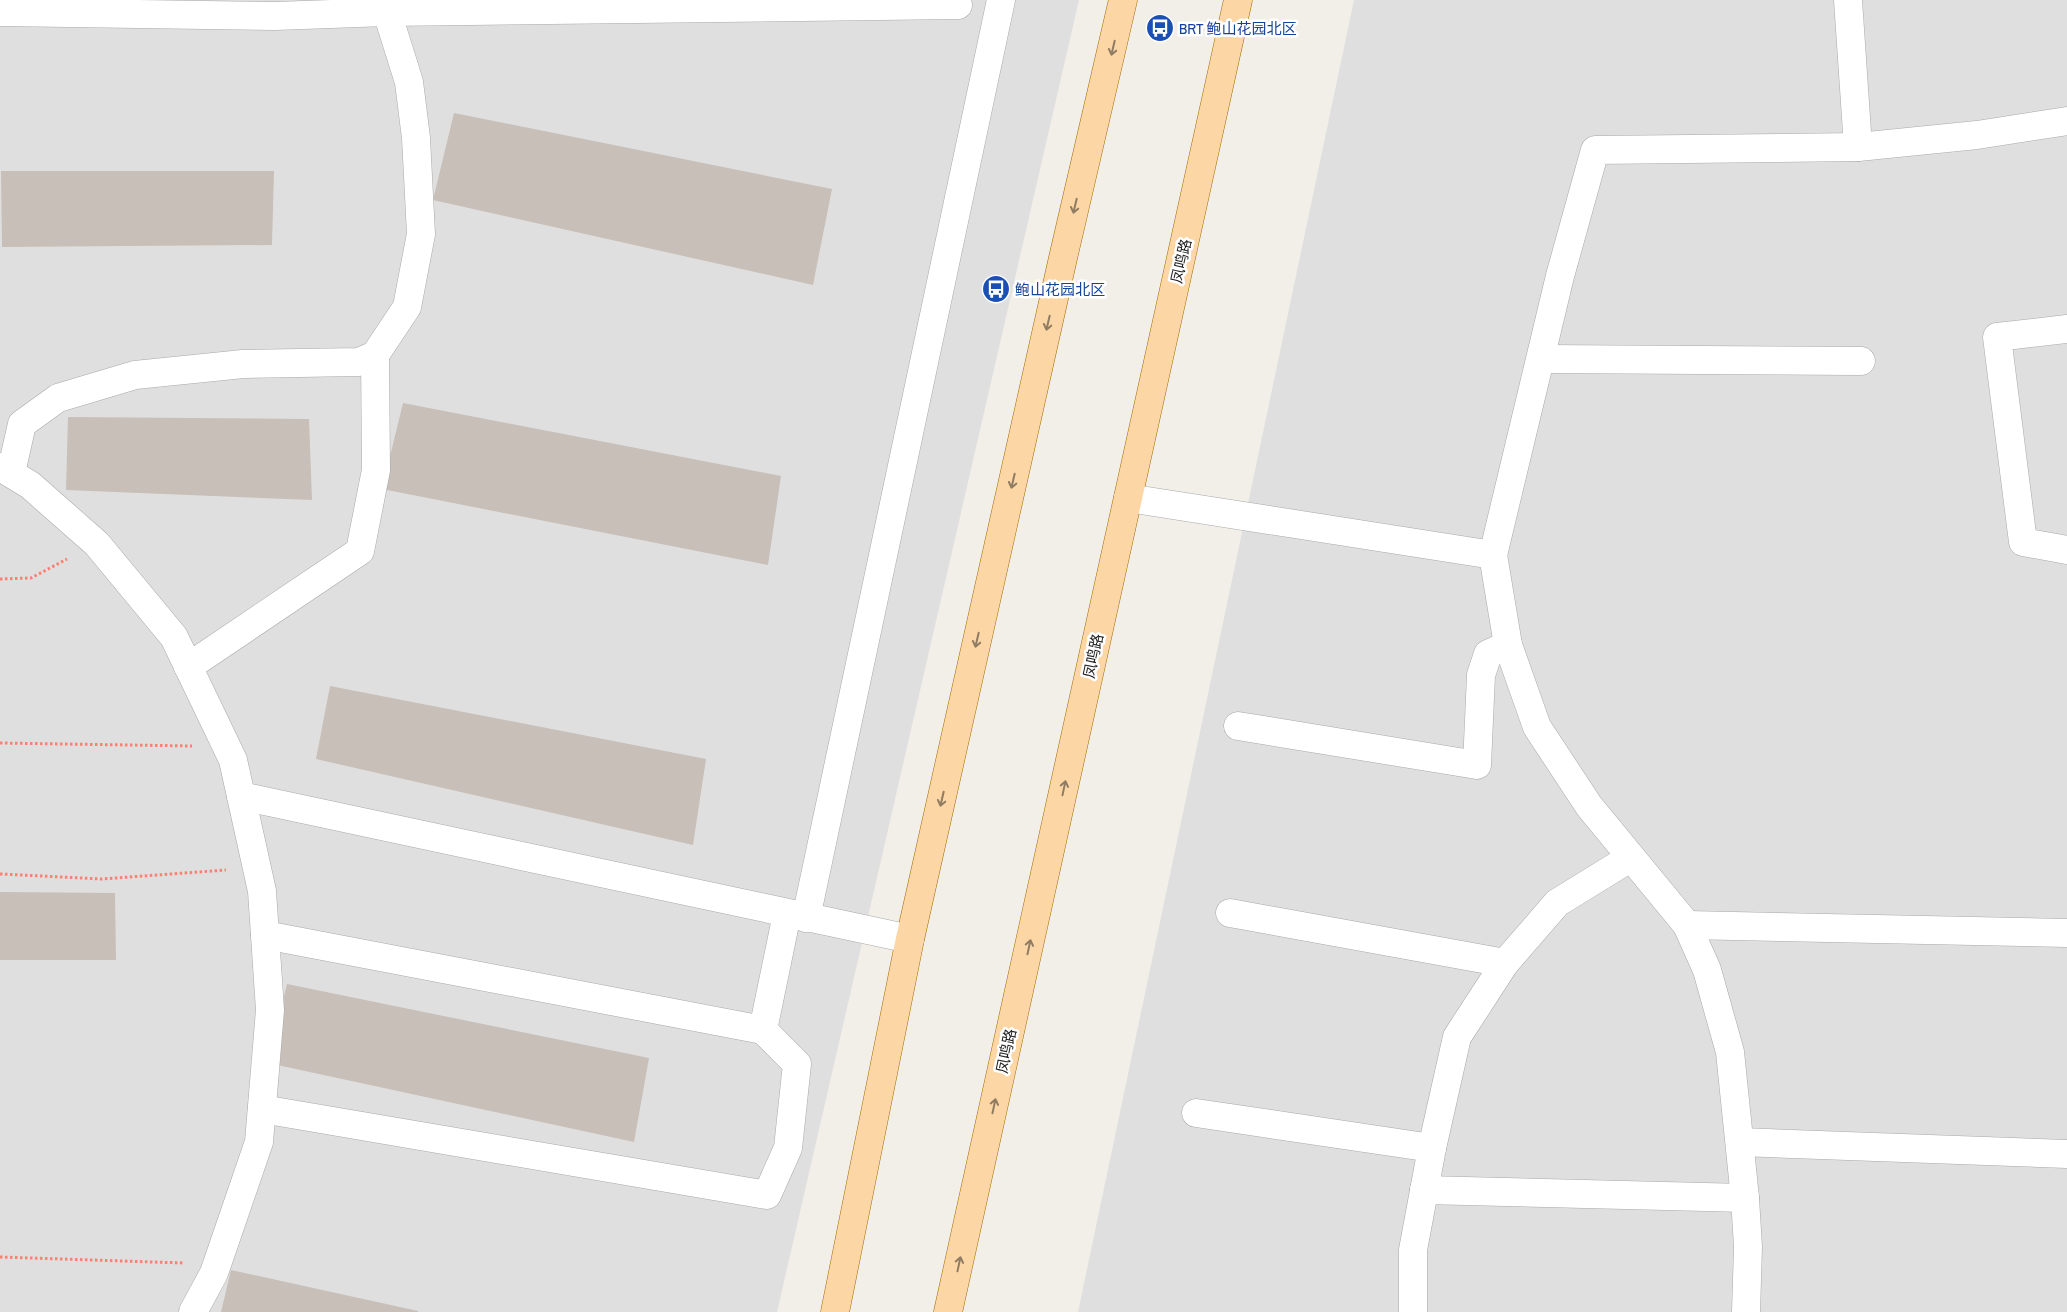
<svg xmlns="http://www.w3.org/2000/svg" width="2067" height="1312" font-family="'Archivo Narrow','Noto Sans SC',sans-serif">
<style>
.residential{fill:#e0dfdf}
.building{fill:#c7bfb8}
.lines{fill:none;stroke-linecap:round;stroke-linejoin:round}
.minor-casing{stroke:#a9a9a9;stroke-width:29}
.major-casing{stroke:#a06b00;stroke-width:29}
.path{stroke:#fa8072;stroke-width:3;stroke-dasharray:2.5 2.5;stroke-linecap:butt}
.minor{stroke:#fff;stroke-width:28}
.major{stroke:#fcd6a4;stroke-width:28}
.oneway{stroke:#8f7c63}
.labels{text-anchor:middle;dominant-baseline:central;stroke-width:5;stroke-linejoin:round;paint-order:stroke}
.transit-label{font-size:15px;fill:#164399;stroke:#fff;text-anchor:start}
.street-label{font-size:15px;fill:#222;stroke:#fff}
</style>
<rect width="100%" height="100%" fill="#f2efe9"/>
<g class="residential">
<polygon points="0,0 1079,0 777,1312 0,1312"/>
<polygon points="1354,0 2067,0 2067,1312 1078,1312"/>
</g>
<g class="building">
<polygon points="454,113 832,189 813,285 433,200"/>
<polygon points="1,171 274,171 272,245 2,247"/>
<polygon points="403,403 781,476 768,565 382,489"/>
<polygon points="68,417 309,419 312,500 66,490"/>
<polygon points="330,686 706,759 693,845 316,759"/>
<polygon points="0,892 115,893 116,960 0,960"/>
<polygon points="287,984 649,1058 634,1142 268,1063"/>
<polygon points="231,1270 418,1311 418,1312 221,1312"/>
</g>
<g class="lines">
<g class="minor-casing">
<g id="minor">
<polyline points="1848,0 1858,147"/>
<polyline points="0,12 275,16 387,12 958,5"/>
<polyline points="2067,329 1997,337 2023,542 2067,550"/>
<polyline points="1542,359 1861,361"/>
<polyline points="0,467 30,485 97,544 174,637 233,760 262,891 270,1010 259,1142 214,1273 193,1312"/>
<polyline points="11,473 22,424 58,398 135,375 243,364 359,362 375,355 407,307 421,234 416,138 409,82 387,12"/>
<polyline points="1128,498 1493,555 1508,645 1537,727 1589,806 1687,925 1707,970 1730,1052 1745,1198 1748,1247 1746,1312"/>
<polyline points="1493,555 1560,276 1595,150 1858,147 1977,135 2067,121"/>
<polyline points="188,667 360,551 376,470 375,355"/>
<polyline points="1238,726 1477,765 1481,675 1488,654 1508,645"/>
<polyline points="241,796 910,939"/>
<polyline points="1230,913 1505,963"/>
<polyline points="806,918 1001,0"/>
<polyline points="1687,925 2067,933"/>
<polyline points="265,935 763,1030 787,914"/>
<polyline points="262,1109 767,1195 788,1148 797,1064 763,1030"/>
<polyline points="1196,1113 1432,1148"/>
<polyline points="1740,1142 2067,1154"/>
<polyline points="1424,1190 1745,1198"/>
<polyline points="1413,1312 1413,1250 1432,1148 1457,1037 1505,963 1557,903 1630,858"/>
</g>
</g>
<g class="major-casing">
<g id="major">
<polyline points="835,1312 910,939 1063,258 1123,0"/>
<polyline points="948,1312 1238,0"/>
</g>
</g>
<g class="path">
<polyline points="0,579 31,578 67,559"/>
<polyline points="0,743 192,746"/>
<polyline points="0,874 102,879 226,870"/>
<polyline points="0,1257 184,1263"/>
</g>
<use href="#minor" class="minor"/>
<use href="#major" class="major"/>
</g>
<defs><path id="oneway-shaft" d="M-6 0H5M1.5-3L5.5 0L1.5 3" fill="none" stroke-width="1.6" stroke-linecap="round" stroke-linejoin="round" transform="scale(1.25)"/></defs>
<g class="oneway">
<use href="#oneway-shaft" transform="translate(1113 48) rotate(103)"/>
<use href="#oneway-shaft" transform="translate(1075 206) rotate(103)"/>
<use href="#oneway-shaft" transform="translate(1048 323) rotate(103)"/>
<use href="#oneway-shaft" transform="translate(1013 481) rotate(103)"/>
<use href="#oneway-shaft" transform="translate(977 640) rotate(103)"/>
<use href="#oneway-shaft" transform="translate(1064 788) rotate(-78)"/>
<use href="#oneway-shaft" transform="translate(942 799) rotate(103)"/>
<use href="#oneway-shaft" transform="translate(1029 947) rotate(-78)"/>
<use href="#oneway-shaft" transform="translate(994 1106) rotate(-78)"/>
<use href="#oneway-shaft" transform="translate(959 1264) rotate(-78)"/>
</g>
<defs>
<g id="bus-disc" transform="scale(1.4375)"><circle r="9.5" fill="#1a4fb4" stroke="#fff"/><path d="M-5-6H5V4H4V6H2V4H-2V6H-4V4H-5ZM-3.5-4V0h7V-4ZM-3.5 1.2v1.5H-2V1.2ZM2 1.2v1.5H3.5V1.2Z" fill="#fff"/></g>
</defs>
<g fill-rule="evenodd">
<use href="#bus-disc" x="1160" y="28"/>
<use href="#bus-disc" x="996" y="289"/>
</g>
<g class="labels">
<g class="transit-label">
<text x="1179" y="28">BRT 鲍山花园北区</text>
<text x="1015" y="289">鲍山花园北区</text>
</g>
<g class="street-label">
<text transform="translate(1181 261) rotate(-77)">凤鸣路</text>
<text transform="translate(1093 656) rotate(-78)">凤鸣路</text>
<text transform="translate(1006 1051) rotate(-78)">凤鸣路</text>
</g>
</g>
</svg>
